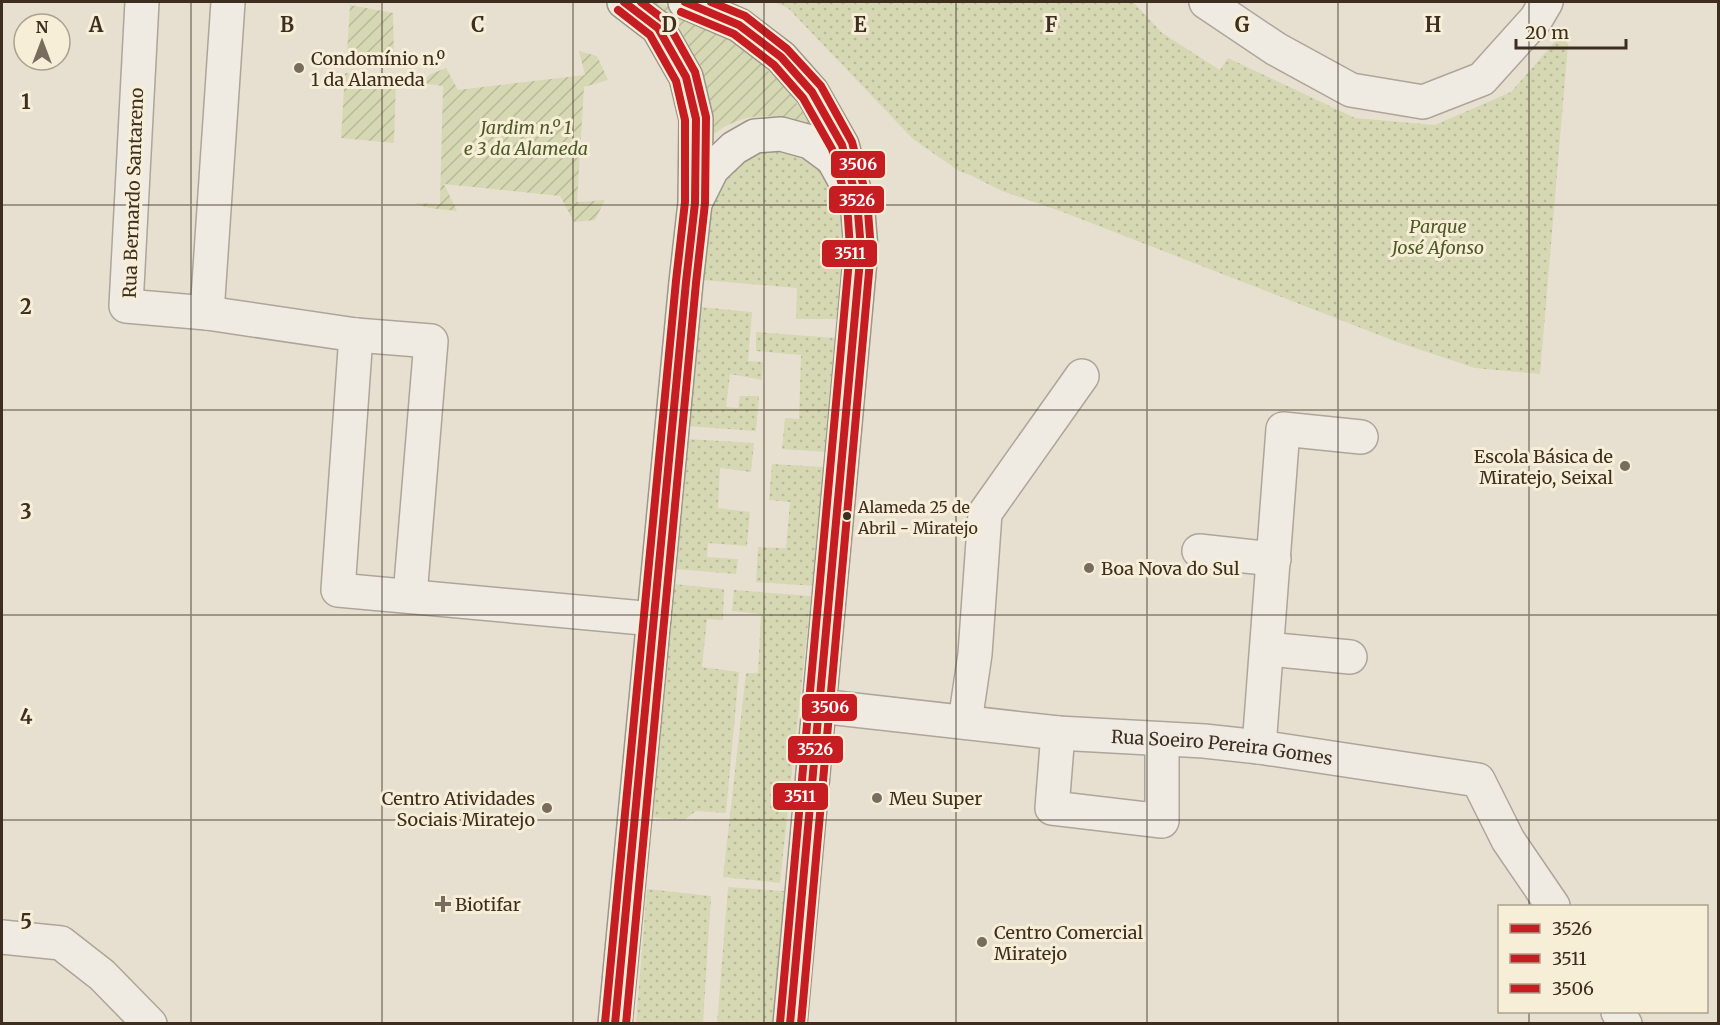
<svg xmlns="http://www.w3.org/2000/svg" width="1720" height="1025" font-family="Merriweather,serif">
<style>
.grass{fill:url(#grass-dots)}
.garden{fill:url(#garden-furrows)}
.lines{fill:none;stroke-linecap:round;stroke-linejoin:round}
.street-casing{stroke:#ada599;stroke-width:36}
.secondary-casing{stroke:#9c958a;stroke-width:36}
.street{stroke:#efebe3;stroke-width:33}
.secondary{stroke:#efebe3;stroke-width:33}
.bus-1-casing{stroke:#f7eed8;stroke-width:12}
.bus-2-casing{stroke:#f7eed8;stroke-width:12}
.bus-3-casing{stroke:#f7eed8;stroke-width:12}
.bus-1{stroke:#c61d23;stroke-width:8}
.bus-2{stroke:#c61d23;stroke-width:8}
.bus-3{stroke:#c61d23;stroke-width:8}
.grid{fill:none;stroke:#3d2e20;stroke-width:1.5;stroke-opacity:0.55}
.poi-dot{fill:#786c5e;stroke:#f7eed8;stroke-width:2}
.bus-dot{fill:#3d2e20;stroke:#f7eed8;stroke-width:2}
.labels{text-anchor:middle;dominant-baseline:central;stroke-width:6;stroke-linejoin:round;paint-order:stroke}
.bus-label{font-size:16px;fill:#3d2e20;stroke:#f7eed8;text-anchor:start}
.poi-label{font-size:18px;fill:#3d2e20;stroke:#f7eed8;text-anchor:start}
.park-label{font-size:18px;font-style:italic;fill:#4d5a26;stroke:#f7eed8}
.street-label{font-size:18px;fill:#3d2e20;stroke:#f7eed8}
.grid-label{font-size:20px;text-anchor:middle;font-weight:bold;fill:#3d2e20;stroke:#f7eed8;stroke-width:6;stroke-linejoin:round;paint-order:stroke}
.line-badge{stroke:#f7eed8;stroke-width:2}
.badge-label{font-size:16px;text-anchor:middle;font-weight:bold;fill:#fff}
</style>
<defs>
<pattern id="grass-dots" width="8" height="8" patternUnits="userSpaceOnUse" patternTransform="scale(1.5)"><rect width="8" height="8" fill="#d6d7b3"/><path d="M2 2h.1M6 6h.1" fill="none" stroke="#b9b99a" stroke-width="1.8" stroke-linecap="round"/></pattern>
<pattern id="garden-furrows" width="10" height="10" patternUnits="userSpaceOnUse" patternTransform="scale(1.5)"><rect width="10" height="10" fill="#d6d7b3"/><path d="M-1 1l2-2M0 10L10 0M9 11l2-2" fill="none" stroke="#b9b99a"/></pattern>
</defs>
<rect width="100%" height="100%" fill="#e7e0d1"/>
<g class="grass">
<polygon points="773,2 1133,2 1162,33 1220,70 1228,58 1355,118 1435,125 1511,92 1561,35 1568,44 1540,374 1475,368 1397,342 1063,212 1002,191 970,175 959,171 913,139 788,8"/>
<polygon points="784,147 827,165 846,208 845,265 837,319 796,319 797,288 703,280 708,234 714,199 731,171 756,153"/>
<polygon points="701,307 752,312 748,361 763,362 762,380 730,374 726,407 738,408 740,396 759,396 756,431 687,426"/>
<polygon points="756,332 836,338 828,452 782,449 785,418 799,419 801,355 756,351"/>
<polygon points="687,439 754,443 751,472 720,468 718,508 750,512 747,546 708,543 707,557 738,559 736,574 675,569"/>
<polygon points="772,464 824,467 816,586 756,582 758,547 786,548 790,502 769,500"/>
<polygon points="673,584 724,589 723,620 707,619 702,667 739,672 726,813 696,811 684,820 650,817"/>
<polygon points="734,590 811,596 780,883 723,877 746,673 758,673 761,614 732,611"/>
<polygon points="728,887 784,891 774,1023 717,1024"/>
<polygon points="647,889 711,896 703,1023 636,1023"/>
</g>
<g class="garden">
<path d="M633 2H655L677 9 731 39 756 59 788 89 815 132C785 116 758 109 726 126 716 132 709 138 698 142Z"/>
<polygon points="350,5 393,13 394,58 347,53"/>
<polygon points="579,51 597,56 608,80 584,87 577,202 605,200 595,220 574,222 560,196 444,184 457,211 429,208 414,203 440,204 443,86 419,83 431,74 446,68 458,90 585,75"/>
<polygon points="345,73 396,78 394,143 341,138"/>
</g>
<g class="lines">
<g class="street-casing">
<g id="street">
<polyline points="142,2 126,306 207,313 356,335 431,341 410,596"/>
<polyline points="1206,2 1276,49 1351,90 1423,102 1482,79 1536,19 1546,2"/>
<polyline points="207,313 228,2"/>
<polyline points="356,335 338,590 654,619"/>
<polyline points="1199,551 1274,559"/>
<polyline points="1267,649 1350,657"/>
<path id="s1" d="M819 706 1058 733 1204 741 1259 747 1478 780 1508 840 1553 906"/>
<polyline points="965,722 975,654 985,513 1082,376"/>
<polyline points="1058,733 1052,808 1162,821 1162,739"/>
<polyline points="1259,747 1283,429 1361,437"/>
<polyline points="2,937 61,943 102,975 150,1024"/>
<polyline points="1618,1012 1625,1024"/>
</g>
</g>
<g class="secondary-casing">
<g id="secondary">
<polyline points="685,2 739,25 781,57 812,92 842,145 857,201 861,249 790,1024"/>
<polyline points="696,201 712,169 734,148 755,136 781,134 810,142 833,159 844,179"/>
<polyline points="615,1024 686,282 695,203 696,119 686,77 658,28 624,2"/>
</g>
</g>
<use href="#street" class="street"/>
<use href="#secondary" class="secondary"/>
<g class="bus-1-casing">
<g id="bus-1">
<polyline points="685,2 739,25 781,57 812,92 842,145 857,201 861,249 790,1024"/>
<polyline points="615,1024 686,282 695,203 696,119 686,77 658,28 624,2"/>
</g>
</g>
<g class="bus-2-casing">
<g id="bus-2">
<polyline points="681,12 734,34 774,65 803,98 832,149 847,203 850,249 780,1023"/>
<polyline points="626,1024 696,283 705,203 706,117 695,72 667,22 641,2"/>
</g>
</g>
<g class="bus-3-casing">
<g id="bus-3">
<polyline points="711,2 745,16 787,49 821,86 852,142 867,199 871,250 801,1024"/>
<polyline points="605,1023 676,281 685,202 685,120 676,81 650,35 618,10"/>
</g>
</g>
<use href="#bus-1" class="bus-1"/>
<use href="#bus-2" class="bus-2"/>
<use href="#bus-3" class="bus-3"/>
</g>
<path class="grid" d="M191 2V1024M382 2V1024M573 2V1024M764 2V1024M956 2V1024M1147 2V1024M1338 2V1024M1529 2V906M2 205H1718M2 410H1718M2 615H1718M2 820H1718M1529 1012V1024"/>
<g class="poi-dot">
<circle cx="299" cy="68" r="6"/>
<circle cx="1625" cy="466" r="6"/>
<circle cx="1089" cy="568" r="6"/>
<circle cx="877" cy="798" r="6"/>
<circle cx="547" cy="808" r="6"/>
<path d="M440 895h6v6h6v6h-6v6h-6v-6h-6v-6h6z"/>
<circle cx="982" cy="942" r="6"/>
</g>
<circle class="bus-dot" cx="847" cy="516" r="5"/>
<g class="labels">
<g class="bus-label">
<text x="858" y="507">Alameda 25 de<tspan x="858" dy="21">Abril - Miratejo</tspan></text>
</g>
<g class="poi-label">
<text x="311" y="58">Condomínio n.º<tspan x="311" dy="21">1 da Alameda</tspan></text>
<text x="1613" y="456" text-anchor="end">Escola Básica de<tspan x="1613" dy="21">Miratejo, Seixal</tspan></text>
<text x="1101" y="568">Boa Nova do Sul</text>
<text x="535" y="798" text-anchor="end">Centro Atividades<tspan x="535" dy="21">Sociais Miratejo</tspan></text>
<text x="889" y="798">Meu Super</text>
<text x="455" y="904">Biotifar</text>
<text x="994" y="932">Centro Comercial<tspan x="994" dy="21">Miratejo</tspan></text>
</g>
<g class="park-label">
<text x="526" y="127">Jardim n.º 1<tspan x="526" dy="21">e 3 da Alameda</tspan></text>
<text x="1438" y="226">Parque<tspan x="1438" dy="21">José Afonso</tspan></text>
</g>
<g class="street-label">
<text transform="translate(133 193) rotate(-88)">Rua Bernardo Santareno</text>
<text stroke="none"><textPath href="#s1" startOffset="405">Rua Soeiro Pereira Gomes</textPath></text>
</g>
</g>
<g class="grid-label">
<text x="96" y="32">A</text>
<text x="287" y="32">B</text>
<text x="478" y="32">C</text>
<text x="669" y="32">D</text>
<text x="860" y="32">E</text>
<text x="1051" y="32">F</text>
<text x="1242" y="32">G</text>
<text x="1433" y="32">H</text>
<text x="26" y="109">1</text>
<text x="26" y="314">2</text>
<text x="26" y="519">3</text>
<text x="26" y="724">4</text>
<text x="26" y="929">5</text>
</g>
<g class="line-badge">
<rect x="830" y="150" width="56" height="29" rx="6" fill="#c61d23"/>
<rect x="828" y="185" width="57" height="29" rx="6" fill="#c61d23"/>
<rect x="821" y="239" width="57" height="29" rx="6" fill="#c61d23"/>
<rect x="801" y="693" width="57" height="29" rx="6" fill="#c61d23"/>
<rect x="787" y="735" width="57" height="29" rx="6" fill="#c61d23"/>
<rect x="772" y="782" width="57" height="29" rx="6" fill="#c61d23"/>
</g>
<g class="badge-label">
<text x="858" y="170">3506</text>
<text x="857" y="206">3526</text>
<text x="850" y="259">3511</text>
<text x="830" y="713">3506</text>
<text x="815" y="755">3526</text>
<text x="800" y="802">3511</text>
</g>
<rect width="1720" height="1025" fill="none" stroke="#3d2e20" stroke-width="6"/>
<rect x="1498" y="905" width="210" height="108" fill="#f7eed8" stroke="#ada18e" stroke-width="1.5"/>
<rect x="1510" y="924" width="30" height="9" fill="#c61d23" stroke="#ada18e" stroke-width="1.5"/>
<text x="1552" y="935" font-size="18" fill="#3d2e20">3526</text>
<rect x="1510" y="954" width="30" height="9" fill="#c61d23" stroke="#ada18e" stroke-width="1.5"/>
<text x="1552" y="965" font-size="18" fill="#3d2e20">3511</text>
<rect x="1510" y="984" width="30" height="9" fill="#c61d23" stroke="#ada18e" stroke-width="1.5"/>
<text x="1552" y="995" font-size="18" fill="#3d2e20">3506</text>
<g transform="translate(42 42)"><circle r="28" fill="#f7eed8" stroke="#ada18e" stroke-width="1.5"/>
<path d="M0-4.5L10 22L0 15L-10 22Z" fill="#786c5e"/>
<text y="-9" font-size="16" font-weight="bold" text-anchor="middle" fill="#3d2e20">N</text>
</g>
<path d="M1516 39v9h110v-9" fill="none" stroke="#3d2e20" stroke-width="3"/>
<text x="1525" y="39" font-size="18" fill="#3d2e20" stroke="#f7eed8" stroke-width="4.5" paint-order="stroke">20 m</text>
</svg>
